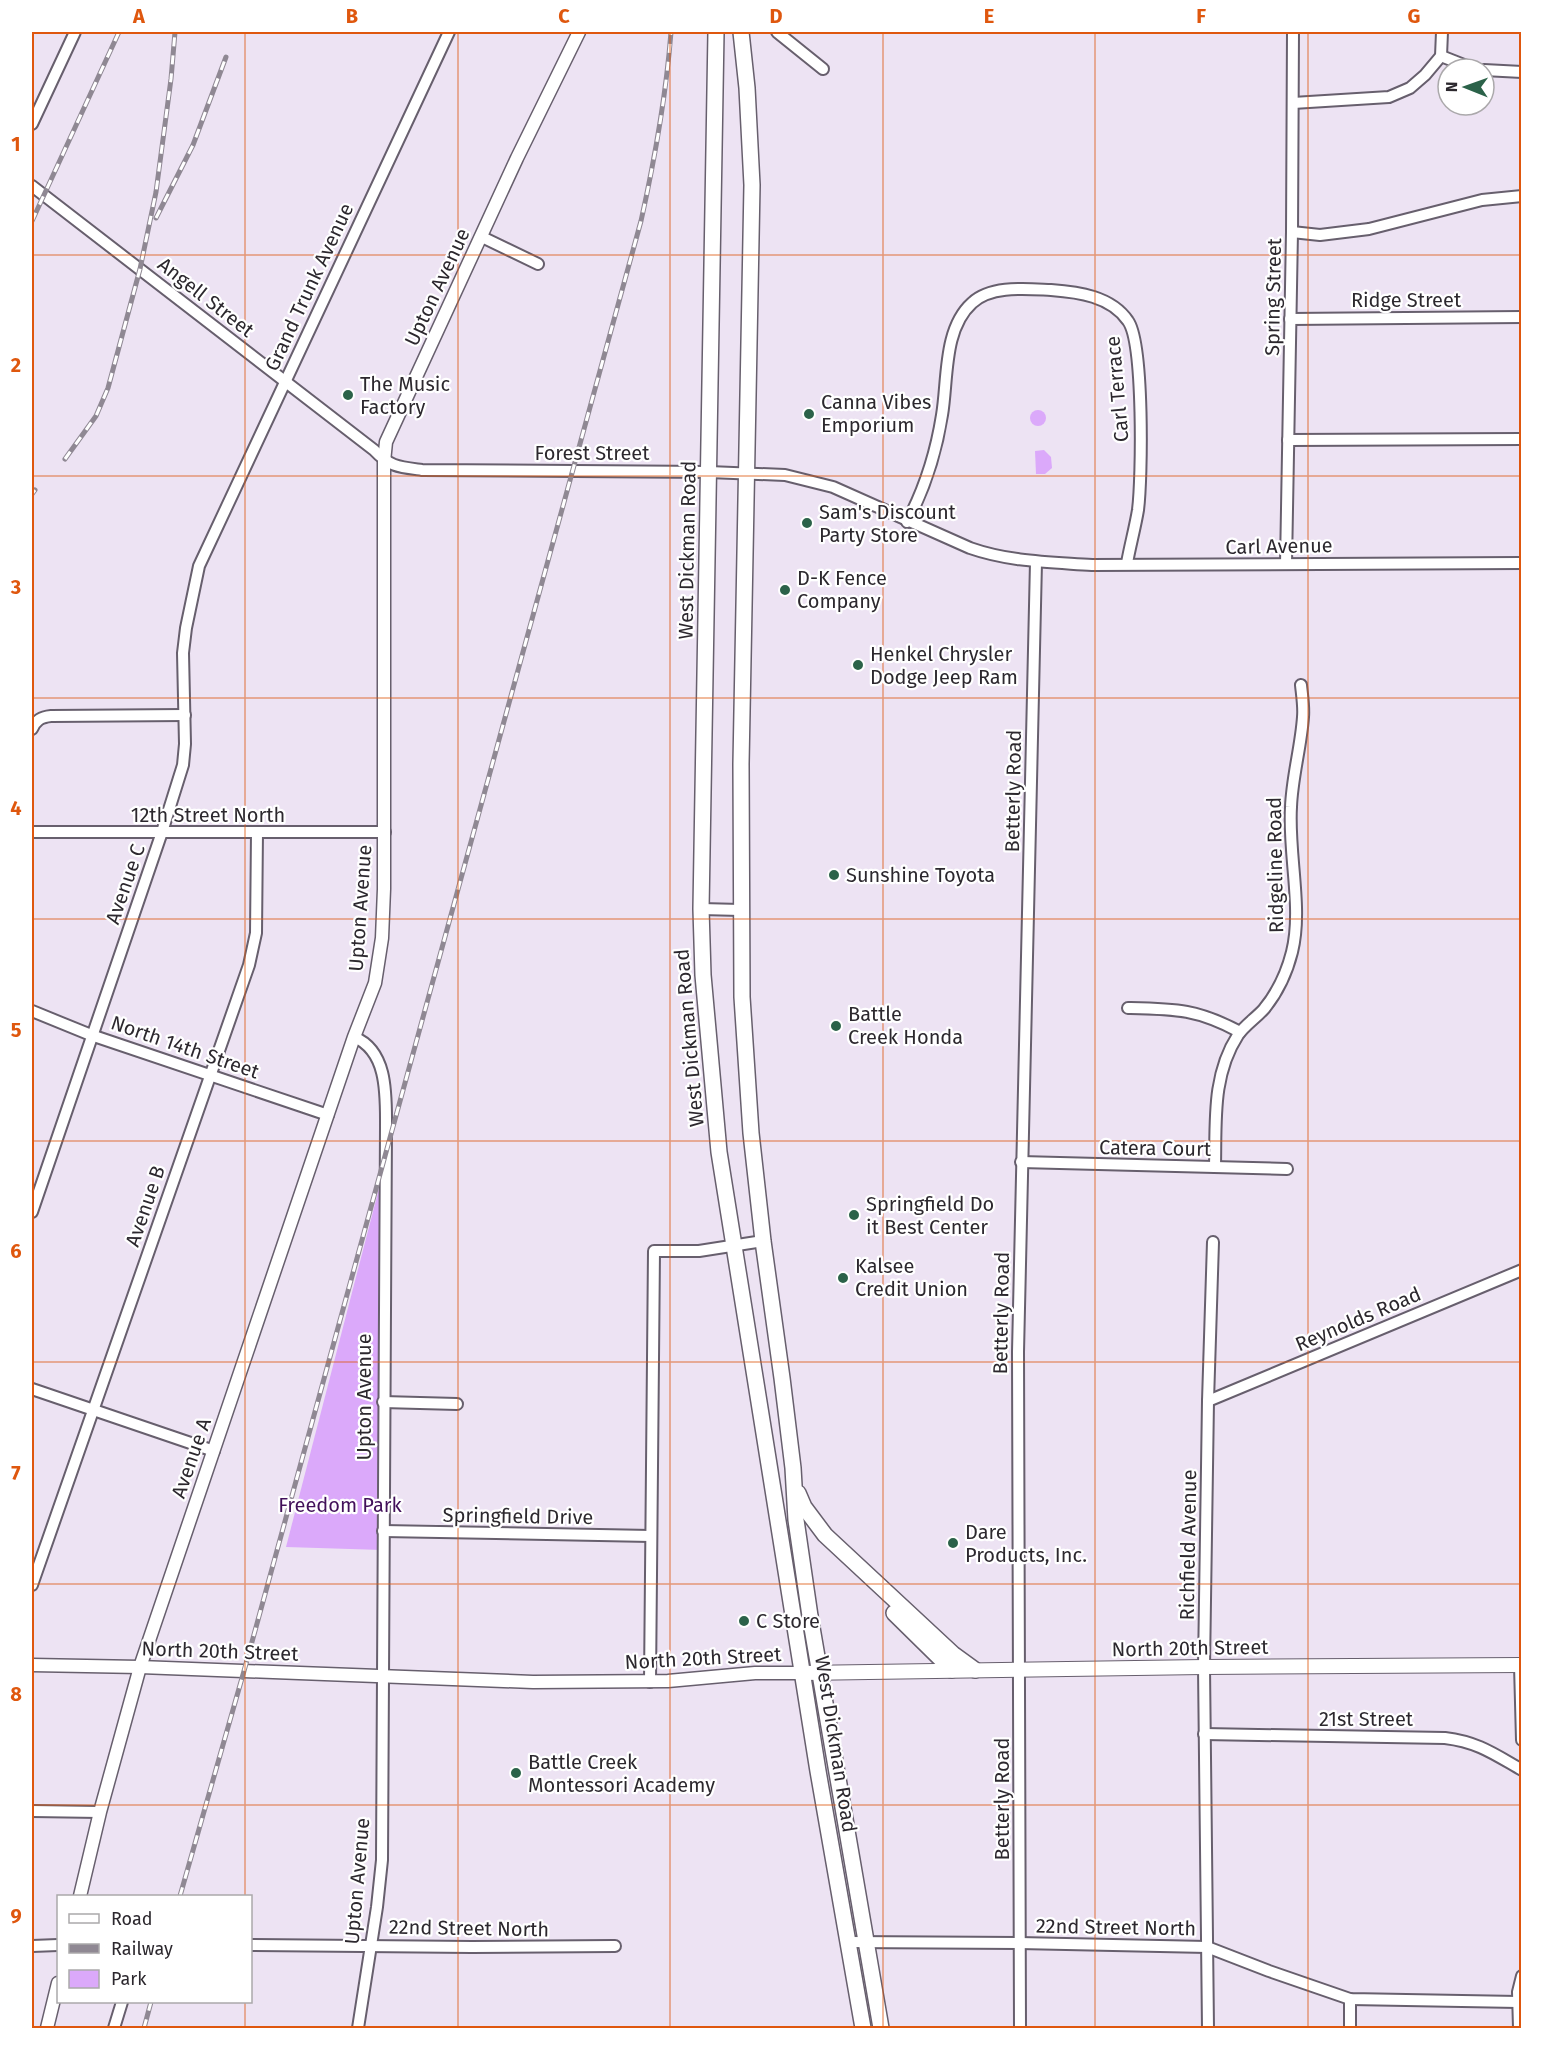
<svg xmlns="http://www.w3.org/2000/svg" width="1553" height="2060" font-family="'Fira Sans',sans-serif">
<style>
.green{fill:#dba9fa}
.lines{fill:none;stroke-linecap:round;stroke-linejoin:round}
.minor-casing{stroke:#675f6d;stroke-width:14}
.tertiary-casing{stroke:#675f6d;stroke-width:15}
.secondary-casing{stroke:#675f6d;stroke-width:16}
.primary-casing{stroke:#675f6d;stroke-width:18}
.minor{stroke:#fff;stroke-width:10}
.tertiary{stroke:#fff;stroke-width:12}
.secondary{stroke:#fff;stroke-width:14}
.primary{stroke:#fff;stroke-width:15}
.rail-casing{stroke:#8f8893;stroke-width:5}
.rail{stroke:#fff;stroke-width:3;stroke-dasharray:9;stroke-linecap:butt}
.grid{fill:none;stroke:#df570e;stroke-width:1.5;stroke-opacity:0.55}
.poi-dot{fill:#2b6249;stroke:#fff;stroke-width:2}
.labels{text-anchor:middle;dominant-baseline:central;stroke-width:4.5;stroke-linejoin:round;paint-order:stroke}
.street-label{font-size:20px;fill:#2c282e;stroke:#fff}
.poi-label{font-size:20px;fill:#2c282e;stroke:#fff;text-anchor:start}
.park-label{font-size:20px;fill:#42105a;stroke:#fff}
.neatline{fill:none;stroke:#df570e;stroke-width:2}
.grid-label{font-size:20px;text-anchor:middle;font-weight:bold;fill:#df570e}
</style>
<rect width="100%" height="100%" fill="#ede3f3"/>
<g class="green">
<circle cx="1038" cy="418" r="8"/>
<polygon points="1044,450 1051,457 1052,468 1045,474 1036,474 1035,451"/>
<polygon points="383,1173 382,1550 286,1547"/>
</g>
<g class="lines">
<g class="minor-casing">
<g id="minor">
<polyline points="777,32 823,69"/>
<polyline points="1441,56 1474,69"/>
<polyline points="1484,70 1522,72"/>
<polyline points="1293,103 1389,97 1410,88 1425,75 1441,56 1442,32"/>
<polyline points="32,124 75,32"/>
<path d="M32 186 374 450C390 467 399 467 422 470L709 472 785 475 833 487 970 548C1010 562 1050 562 1092 565L1522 563"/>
<polyline points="1292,232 1320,235 1369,229 1482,200 1522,196"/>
<polyline points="482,237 538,264"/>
<polyline points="1290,319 1522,317"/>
<polyline points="1288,440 1522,439"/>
<path d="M907 522C925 488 936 453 942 415 948 380 943 329 972 303 991 285 1027 289 1051 290 1078 292 1111 296 1128 321 1144 343 1142 479 1138 510 1135 528 1130 546 1127 563"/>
<polyline points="1286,564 1292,232 1293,32"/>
<path d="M32 729C36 720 41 717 51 716L185 715"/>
<polyline points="32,832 385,832"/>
<polyline points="701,909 741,910"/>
<path d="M1128 1008C1176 1009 1197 1009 1240 1032"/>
<polyline points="32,1011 91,1035 328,1115"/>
<path d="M354 1037C388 1051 386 1095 386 1127L382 1860 377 1907 358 2028"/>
<polyline points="1021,1162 1287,1169"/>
<path d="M1215 1167C1216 1121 1212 1075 1238 1035 1245 1025 1256 1018 1264 1009 1277 993 1287 972 1292 952 1303 908 1288 854 1291 807 1292 777 1301 747 1303 717 1304 707 1302 695 1301 685"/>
<polyline points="32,1212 162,832 183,765 185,744 183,653 186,628 199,566 449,32"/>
<polyline points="32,1389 214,1451"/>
<polyline points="1208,1401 1522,1270"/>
<polyline points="383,1402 457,1404"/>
<polyline points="383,1531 651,1536"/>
<polyline points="32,1585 249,965 256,933 257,832"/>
<polyline points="1520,1665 1522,1740"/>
<polyline points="650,1682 654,1251 699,1251 763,1241"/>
<path d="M1204 1734 1445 1738C1478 1742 1494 1754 1522 1770"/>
<polyline points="32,1811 100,1812"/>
<polyline points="848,1942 1019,1943 1207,1947 1269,1971 1350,1999 1518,2002"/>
<polyline points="250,1945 472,1947 615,1946"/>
<polyline points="32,1946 58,1945"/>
<polyline points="114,2028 122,2002"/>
<polyline points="1020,2028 1018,1352 1036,562"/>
<polyline points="1208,2028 1204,1667 1208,1401 1213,1242"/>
<polyline points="1350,2028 1350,1999"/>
<polyline points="1519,2028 1518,1992 1522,1976"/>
</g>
</g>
<g class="tertiary-casing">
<g id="tertiary">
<polyline points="32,1665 140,1667 533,1682 668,1681 755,1673 803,1673"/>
<polyline points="80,1896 100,1812 140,1667 354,1037 375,983 382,938 384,889 384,462 386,442 517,158 579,32"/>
<polyline points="47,2028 58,1983"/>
</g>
</g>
<g class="secondary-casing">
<polyline id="secondary" points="803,1673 1204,1667 1522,1665"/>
</g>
<g class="primary-casing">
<g id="primary">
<polyline points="716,32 701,909 703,975 719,1152 818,1771 863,2028"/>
<polyline points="741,32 747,88 752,185 741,764 742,997 751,1133 763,1241 782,1378 793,1468 796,1520 810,1616 881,2028"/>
<polyline points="798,1493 804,1507 825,1535 953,1654 975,1670"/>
<polyline points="894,1613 952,1670"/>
</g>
</g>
<use href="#minor" class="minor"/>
<use href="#tertiary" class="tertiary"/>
<use href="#secondary" class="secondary"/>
<use href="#primary" class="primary"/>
<g class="rail-casing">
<g id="rail">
<polyline points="156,218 193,145 226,57"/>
<polyline points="32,221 119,32"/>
<polyline points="65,459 96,416 108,388 140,269 156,192 171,79 175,32"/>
<polyline points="32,494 35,490"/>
<path d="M180 1896 244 1671 641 221C655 158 666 96 671 32"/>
<polyline points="144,2028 151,2002"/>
</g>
</g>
<use href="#rail" class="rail"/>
</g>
<path class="grid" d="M245 32V1896M458 32V2028M670 32V2028M883 32V2028M1095 32V2028M1308 32V2028M32 255H1522M32 476H1522M32 698H1522M32 919H1522M32 1141H1522M32 1362H1522M32 1584H1522M32 1805H1522M245 2002V2028"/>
<g class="poi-dot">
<circle cx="348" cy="395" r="6"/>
<circle cx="809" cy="414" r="6"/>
<circle cx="807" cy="523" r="6"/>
<circle cx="785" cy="590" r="6"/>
<circle cx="858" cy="665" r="6"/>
<circle cx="834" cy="875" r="6"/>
<circle cx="836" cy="1026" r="6"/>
<circle cx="854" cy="1215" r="6"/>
<circle cx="843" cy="1278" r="6"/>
<circle cx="953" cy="1543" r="6"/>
<circle cx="744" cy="1621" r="6"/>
<circle cx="516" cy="1773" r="6"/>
</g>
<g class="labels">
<g class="street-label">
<text transform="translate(309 287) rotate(-65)">Grand Trunk Avenue</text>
<text transform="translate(437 287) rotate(-65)">Upton Avenue</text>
<text transform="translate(206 297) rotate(38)">Angell Street</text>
<text transform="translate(1273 297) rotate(-89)">Spring Street</text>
<text x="1406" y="300">Ridge Street</text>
<text transform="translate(1117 389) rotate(-95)">Carl Terrace</text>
<text x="592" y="453">Forest Street</text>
<text transform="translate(1279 546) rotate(-1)">Carl Avenue</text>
<text transform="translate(687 550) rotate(-89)">West Dickman Road</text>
<text transform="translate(1013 791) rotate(-89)">Betterly Road</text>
<text x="208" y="815">12th Street North</text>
<text transform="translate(1275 865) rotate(-91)">Ridgeline Road</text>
<text transform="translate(125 884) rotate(-71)">Avenue C</text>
<text transform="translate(360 908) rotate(-86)">Upton Avenue</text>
<text transform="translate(689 1038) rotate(-95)">West Dickman Road</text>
<text transform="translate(185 1047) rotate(19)">North 14th Street</text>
<text transform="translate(1155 1148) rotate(1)">Catera Court</text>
<text transform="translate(145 1206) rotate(-71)">Avenue B</text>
<text transform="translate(1001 1313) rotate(-89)">Betterly Road</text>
<text transform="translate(1358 1319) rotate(-23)">Reynolds Road</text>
<text transform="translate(364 1397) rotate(-90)">Upton Avenue</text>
<text transform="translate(191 1458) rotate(-71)">Avenue A</text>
<text transform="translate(518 1516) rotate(1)">Springfield Drive</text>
<text transform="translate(1188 1545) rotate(-89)">Richfield Avenue</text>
<text transform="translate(1190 1648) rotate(-1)">North 20th Street</text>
<text transform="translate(220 1651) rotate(2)">North 20th Street</text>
<text transform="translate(703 1658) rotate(-3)">North 20th Street</text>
<text x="1366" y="1719">21st Street</text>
<text transform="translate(836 1744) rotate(81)">West Dickman Road</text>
<text transform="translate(1002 1799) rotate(-90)">Betterly Road</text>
<text transform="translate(357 1881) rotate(-85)">Upton Avenue</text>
<text transform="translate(1116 1927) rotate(1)">22nd Street North</text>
<text transform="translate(469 1928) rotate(1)">22nd Street North</text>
</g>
<g class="poi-label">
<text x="360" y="384">The Music<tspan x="360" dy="23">Factory</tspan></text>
<text x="821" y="402">Canna Vibes<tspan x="821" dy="23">Emporium</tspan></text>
<text x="819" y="512">Sam's Discount<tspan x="819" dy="23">Party Store</tspan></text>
<text x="797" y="578">D-K Fence<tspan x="797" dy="23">Company</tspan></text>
<text x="870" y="654">Henkel Chrysler<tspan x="870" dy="23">Dodge Jeep Ram</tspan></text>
<text x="846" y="875">Sunshine Toyota</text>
<text x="848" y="1014">Battle<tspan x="848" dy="23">Creek Honda</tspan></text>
<text x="866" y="1204">Springfield Do<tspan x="866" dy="23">it Best Center</tspan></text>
<text x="855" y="1266">Kalsee<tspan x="855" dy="23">Credit Union</tspan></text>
<text x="965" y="1532">Dare<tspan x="965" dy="23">Products, Inc.</tspan></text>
<text x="756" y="1621">C Store</text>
<text x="528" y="1762">Battle Creek<tspan x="528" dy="23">Montessori Academy</tspan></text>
</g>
<g class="park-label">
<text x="340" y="1505">Freedom Park</text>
</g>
</g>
<rect width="1553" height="2060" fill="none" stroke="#ffffff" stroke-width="66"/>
<rect x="57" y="1895" width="195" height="108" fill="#ffffff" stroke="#aba9ab" stroke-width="1.5"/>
<rect x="69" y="1914" width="30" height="9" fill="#ffffff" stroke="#aba9ab" stroke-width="1.5"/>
<text x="111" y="1925" font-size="18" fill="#2c282e">Road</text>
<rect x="69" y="1944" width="30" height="9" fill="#8f8893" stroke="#aba9ab" stroke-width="1.5"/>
<text x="111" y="1955" font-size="18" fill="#2c282e">Railway</text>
<rect x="69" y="1970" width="30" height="18" fill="#dba9fa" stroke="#aba9ab" stroke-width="1.5"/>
<text x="111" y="1985" font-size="18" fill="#2c282e">Park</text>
<g transform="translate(1466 87) rotate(271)"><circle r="28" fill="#ffffff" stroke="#aba9ab" stroke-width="1.5"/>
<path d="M0-4.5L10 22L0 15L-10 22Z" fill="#2b6249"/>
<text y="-9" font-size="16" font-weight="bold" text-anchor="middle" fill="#2c282e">N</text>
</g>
<rect x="33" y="33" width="1487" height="1994" class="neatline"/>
<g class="grid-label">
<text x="139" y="23">A</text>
<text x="352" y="23">B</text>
<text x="564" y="23">C</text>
<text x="776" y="23">D</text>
<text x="989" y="23">E</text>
<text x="1201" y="23">F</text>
<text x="1414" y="23">G</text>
<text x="16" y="151">1</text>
<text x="16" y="372">2</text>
<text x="16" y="594">3</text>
<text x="16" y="815">4</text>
<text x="16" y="1037">5</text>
<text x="16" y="1258">6</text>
<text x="16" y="1480">7</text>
<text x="16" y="1701">8</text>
<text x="16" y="1923">9</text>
</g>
</svg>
